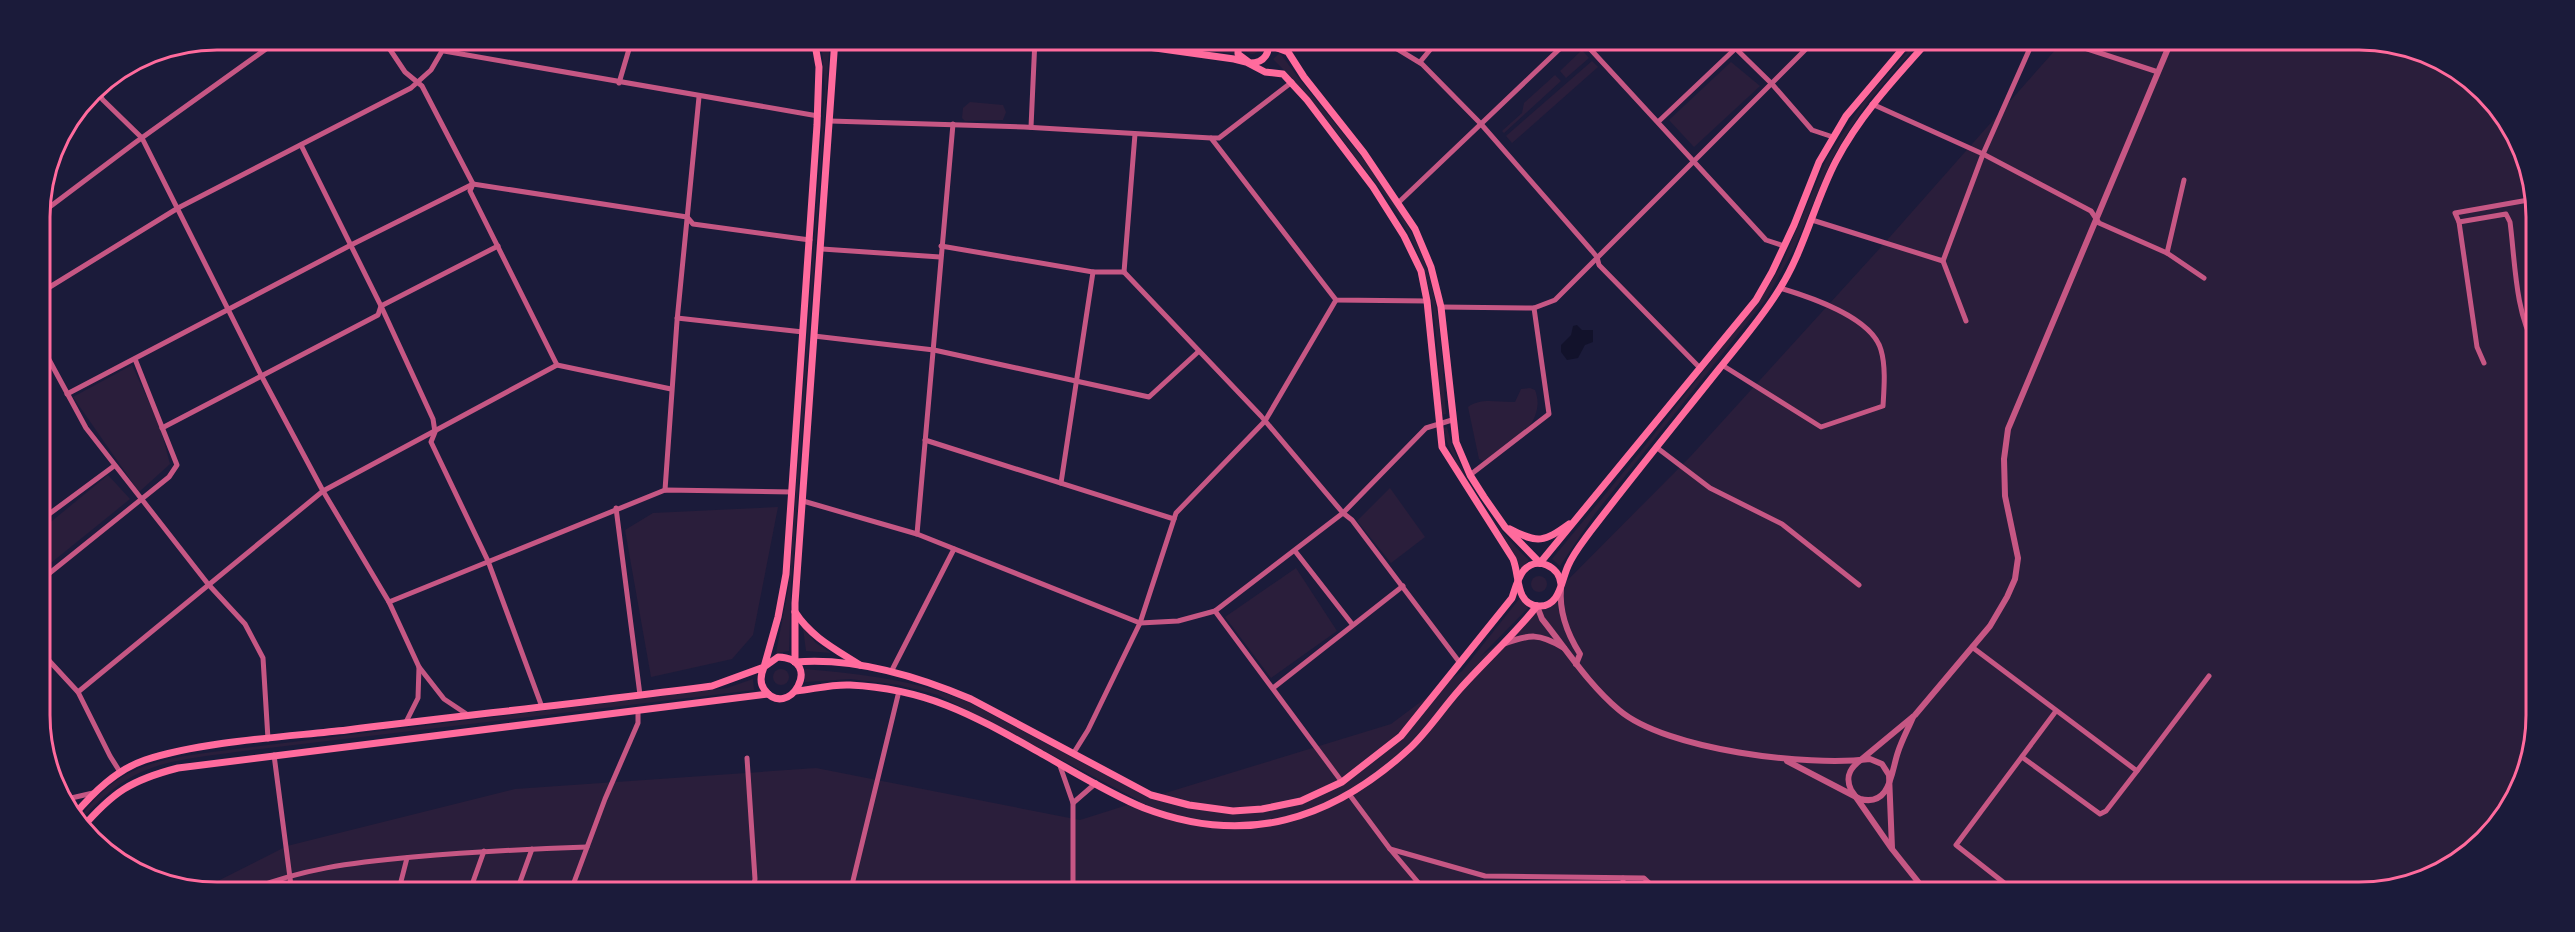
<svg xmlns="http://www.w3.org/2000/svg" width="2575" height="932" font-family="Arial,sans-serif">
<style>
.green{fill:#2a1e3b}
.water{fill:#12122b}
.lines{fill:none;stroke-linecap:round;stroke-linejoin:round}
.minor{stroke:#c65784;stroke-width:5}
.tertiary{stroke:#c65784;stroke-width:6}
.secondary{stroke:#ff6b9d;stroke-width:7}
.rim{fill:none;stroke:#ff6b9d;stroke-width:3}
</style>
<rect width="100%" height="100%" fill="#1b1b3a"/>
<g class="green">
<polygon points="821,39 830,39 791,590 789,651 776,653 788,590 792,547 825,89"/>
<path d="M1127 39C1164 39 1200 46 1237 46L1235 54Z"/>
<polygon points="1919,39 1922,39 1867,103 1845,137 1831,161 1794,249 1767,298 1594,515 1560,566 1552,559 1640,452 1763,295 1781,266 1827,158 1864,101"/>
<path d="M2065 39H2359L2415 48 2492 100 2534 193 2536 716 2527 772 2506 815 2467 856 2416 883 2370 893H216L200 890 287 846 515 789 816 768 1080 820 1140 801 938 695 899 685 850 679 805 682V669C862 674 918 680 970 703L1149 798 1391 724 1462 671 1520 598 1528 608 1480 657 1522 626 1690 457 1881 247Z"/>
<circle cx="1252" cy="47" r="7"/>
<polygon points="1582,50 1589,58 1566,78 1560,71"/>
<path d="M1280 53C1326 118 1403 194 1427 269 1442 315 1442 366 1446 414L1441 415C1438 367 1438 316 1424 270 1410 224 1379 187 1350 150 1326 118 1302 87 1273 59Z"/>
<polygon points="1592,61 1598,67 1512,143 1506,136"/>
<polygon points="1731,62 1760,86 1694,147 1669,120"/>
<polygon points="1555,75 1561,81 1504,133 1502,131 1522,113 1524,103"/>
<polygon points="970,102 1003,105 1006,112 1003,120 965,121 962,118 963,108"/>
<polygon points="132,365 160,426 170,464 139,492 73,397"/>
<path d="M1530 388 1535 390C1548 423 1509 449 1483 461L1479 459 1468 407C1482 397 1499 403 1515 402L1521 389Z"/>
<path d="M1447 427C1456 470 1496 531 1529 560L1521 569C1500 519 1456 482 1443 428Z"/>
<polygon points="108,475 130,499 41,571 41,530"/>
<polygon points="1390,488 1425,537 1391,563 1357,521"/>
<polygon points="778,507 753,635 732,659 651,677 625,530 653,513"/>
<polygon points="1296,568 1337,631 1271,678 1225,617"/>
<circle cx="1539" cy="584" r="8"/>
<polygon points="803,628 816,643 831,653 806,651"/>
<circle cx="781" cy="677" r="8"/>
<path d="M753 679 754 690 236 752C161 762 130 764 78 823L77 820C89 806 101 791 116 781 150 757 195 755 235 749L727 688Z"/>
</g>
<polygon class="water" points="1577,325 1582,330 1593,330 1593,342 1585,345 1578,358 1567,360 1561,352 1561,345 1571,335 1573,326"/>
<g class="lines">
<g class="minor">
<polyline points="383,39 405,72 422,86 473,184 470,191 557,365"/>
<polyline points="1381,39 1422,64 1481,124 1592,251 1597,257 1599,265 1700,368"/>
<polyline points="1581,39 1766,240 1784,246"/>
<polyline points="1726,39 1772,84 1812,130 1833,137"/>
<polyline points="2057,39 2158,72"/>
<polyline points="444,51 818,116"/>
<polyline points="1420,62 1439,39"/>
<polyline points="619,83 632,39"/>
<polyline points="95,89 103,100 142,138 261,375 323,491 389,602 419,667 444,699 468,715"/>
<polyline points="1872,104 1983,154 2091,211 2099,223 2167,253 2204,278"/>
<polyline points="830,121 1024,127 1211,138 1336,300 1427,301"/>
<polyline points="1658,122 1735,49"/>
<polyline points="1031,127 1035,39"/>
<polyline points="1211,138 1219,138 1292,82"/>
<polyline points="301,145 381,306 433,419 435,432 431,442 488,561 542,707"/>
<polyline points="1398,203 1570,39"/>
<polyline points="39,215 136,142 280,39"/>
<polyline points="1812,220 1943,261 1983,154 2034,39"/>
<path d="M2459 222 2506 214 2510 222C2515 259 2515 313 2535 345"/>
<polyline points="941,246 1093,272 1124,272"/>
<polyline points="822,249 940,257"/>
<polyline points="2167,253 2184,180"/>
<polyline points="1943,261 1966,321"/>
<polyline points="1124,272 1261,416 1343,513 1352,520 1460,663"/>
<polyline points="1124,272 1135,134"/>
<polyline points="40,293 178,208 411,88 431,70 449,39"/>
<polyline points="1441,307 1534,308 1555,300 1816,39"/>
<polyline points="677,318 803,332"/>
<polyline points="814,336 934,350 1149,397 1198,352"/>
<polyline points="40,343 86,428 208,584 245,624 263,658 268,739"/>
<polyline points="2484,363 2477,347 2459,222 2455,213 2534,199"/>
<path d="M1722 365 1821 427 1883 406C1884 389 1886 367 1881 350 1872 317 1810 297 1780 288"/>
<polyline points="67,394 351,245 473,184 687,217 693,224 810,240"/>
<polyline points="162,428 378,315 381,306 498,246"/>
<polyline points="925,440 1174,519"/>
<polyline points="1656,447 1710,488 1782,524 1859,585"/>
<polyline points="1470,475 1549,414 1534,308"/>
<polyline points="1061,483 1093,272"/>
<polyline points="665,490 677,321 699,97"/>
<polyline points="803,501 917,534 1140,623 1178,621 1215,611 1343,513 1426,428 1452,420"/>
<polyline points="616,508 640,695"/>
<polyline points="41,520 114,466"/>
<polyline points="917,534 953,124"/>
<polyline points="1295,551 1352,624"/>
<polyline points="41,580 169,477 177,465 135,359"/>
<polyline points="389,602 665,490 792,492"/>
<polyline points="1215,611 1342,782"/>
<polyline points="1972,647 2137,771 2209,676"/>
<polyline points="42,653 78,692 110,756 120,772"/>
<polyline points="891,672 954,549"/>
<polyline points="1273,688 1403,586"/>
<polyline points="78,692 323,491 557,365 671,389"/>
<polyline points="406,722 418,698 419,667"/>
<polyline points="1073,754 1088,730 1140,623 1176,513 1265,421 1336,300"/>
<polyline points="274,755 292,893"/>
<polyline points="2022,757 2100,814 2106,811 2137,771"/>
<polyline points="747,758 755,879 752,893"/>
<polyline points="1059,763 1073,803 1073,893"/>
<polyline points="1349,794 1390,849 1427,893"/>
<polyline points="67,799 93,793"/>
<polyline points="1073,803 1096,783"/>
<polyline points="1390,849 1485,876 1644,878 1660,893"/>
<polyline points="585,890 793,893"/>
<path d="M243 893C297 869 355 862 413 857 471 852 529 849 587 847"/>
<polyline points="398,893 407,858"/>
<polyline points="469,893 484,851"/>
<polyline points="516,893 532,849"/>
<polyline points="570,893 605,799 638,723 638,711"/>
<polyline points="850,893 899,691"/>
<polyline points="1623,893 1623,878"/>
<polyline points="2017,893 1956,845 2056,711"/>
</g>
<g class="tertiary">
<path d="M1561 588C1559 611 1568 635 1580 654L1576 664"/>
<path d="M1537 606 1542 619C1567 650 1588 684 1619 710 1666 750 1808 767 1870 759L1882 764 1889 775 1892 848"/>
<path d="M1503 644C1530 634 1539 633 1564 648"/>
<path d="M1787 761 1860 799C1891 807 1891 772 1898 752 1902 740 1908 729 1913 717"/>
<path d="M1927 893 1892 849 1851 790C1846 779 1848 771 1857 763L1915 715 1990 626 2007 597 2015 579 2018 558 2005 496 2004 459 2008 429 2172 39"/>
</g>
<g class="secondary">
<path d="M1091 39 1234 59 1246 62 1265 72 1283 74 1307 100 1373 187 1404 236 1421 271 1427 301 1442 447 1513 559C1520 576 1515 604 1538 606 1560 608 1561 581 1568 566 1573 554 1582 543 1590 532 1632 477 1676 423 1719 369 1739 344 1760 320 1777 293 1804 252 1814 203 1836 161 1860 115 1896 77 1930 39"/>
<polyline points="1182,39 1211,42 1236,39"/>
<path d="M1238 39V54L1250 63C1265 63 1271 52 1267 39"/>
<polyline points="1269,45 1288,52 1304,77 1364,153 1415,229 1431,267 1441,307 1456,442 1470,475 1484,497 1505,527 1540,563"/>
<path d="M1510 529C1538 544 1544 542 1569 524"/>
<polyline points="1540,563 1756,300 1772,272 1794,225 1819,162 1846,116 1911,39"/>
<path d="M795 612C811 637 835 649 860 665"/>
<path d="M795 662C854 657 917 676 971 699L1151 795 1189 805 1233 811 1262 809 1301 801 1342 782 1401 736 1512 598C1515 589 1518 577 1524 570 1537 556 1559 566 1561 584"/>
<polyline points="795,662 795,603 835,39"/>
<path d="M796 691C814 689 833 684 850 685 930 689 976 717 1044 755 1076 773 1110 794 1144 808 1246 847 1332 820 1410 748 1428 731 1443 708 1460 689 1485 661 1513 636 1537 606"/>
<path d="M74 815C94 792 116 770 145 760 204 741 285 737 347 730 469 715 590 702 712 686L764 667 778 657C826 658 788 723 764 689 759 682 761 674 764 667L778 617 786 574 817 125 819 67 814 39"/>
<path d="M81 829C113 792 131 780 178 768L768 694"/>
</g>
</g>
<path d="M0 0H2575V932H0ZM217 50H2359A167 167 0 0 1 2526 217V715A167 167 0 0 1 2359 882H217A167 167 0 0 1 50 715V217A167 167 0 0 1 217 50Z" fill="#1b1b3a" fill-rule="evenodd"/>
<path class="rim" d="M217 50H2359A167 167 0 0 1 2526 217V715A167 167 0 0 1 2359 882H217A167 167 0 0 1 50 715V217A167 167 0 0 1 217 50Z"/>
</svg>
